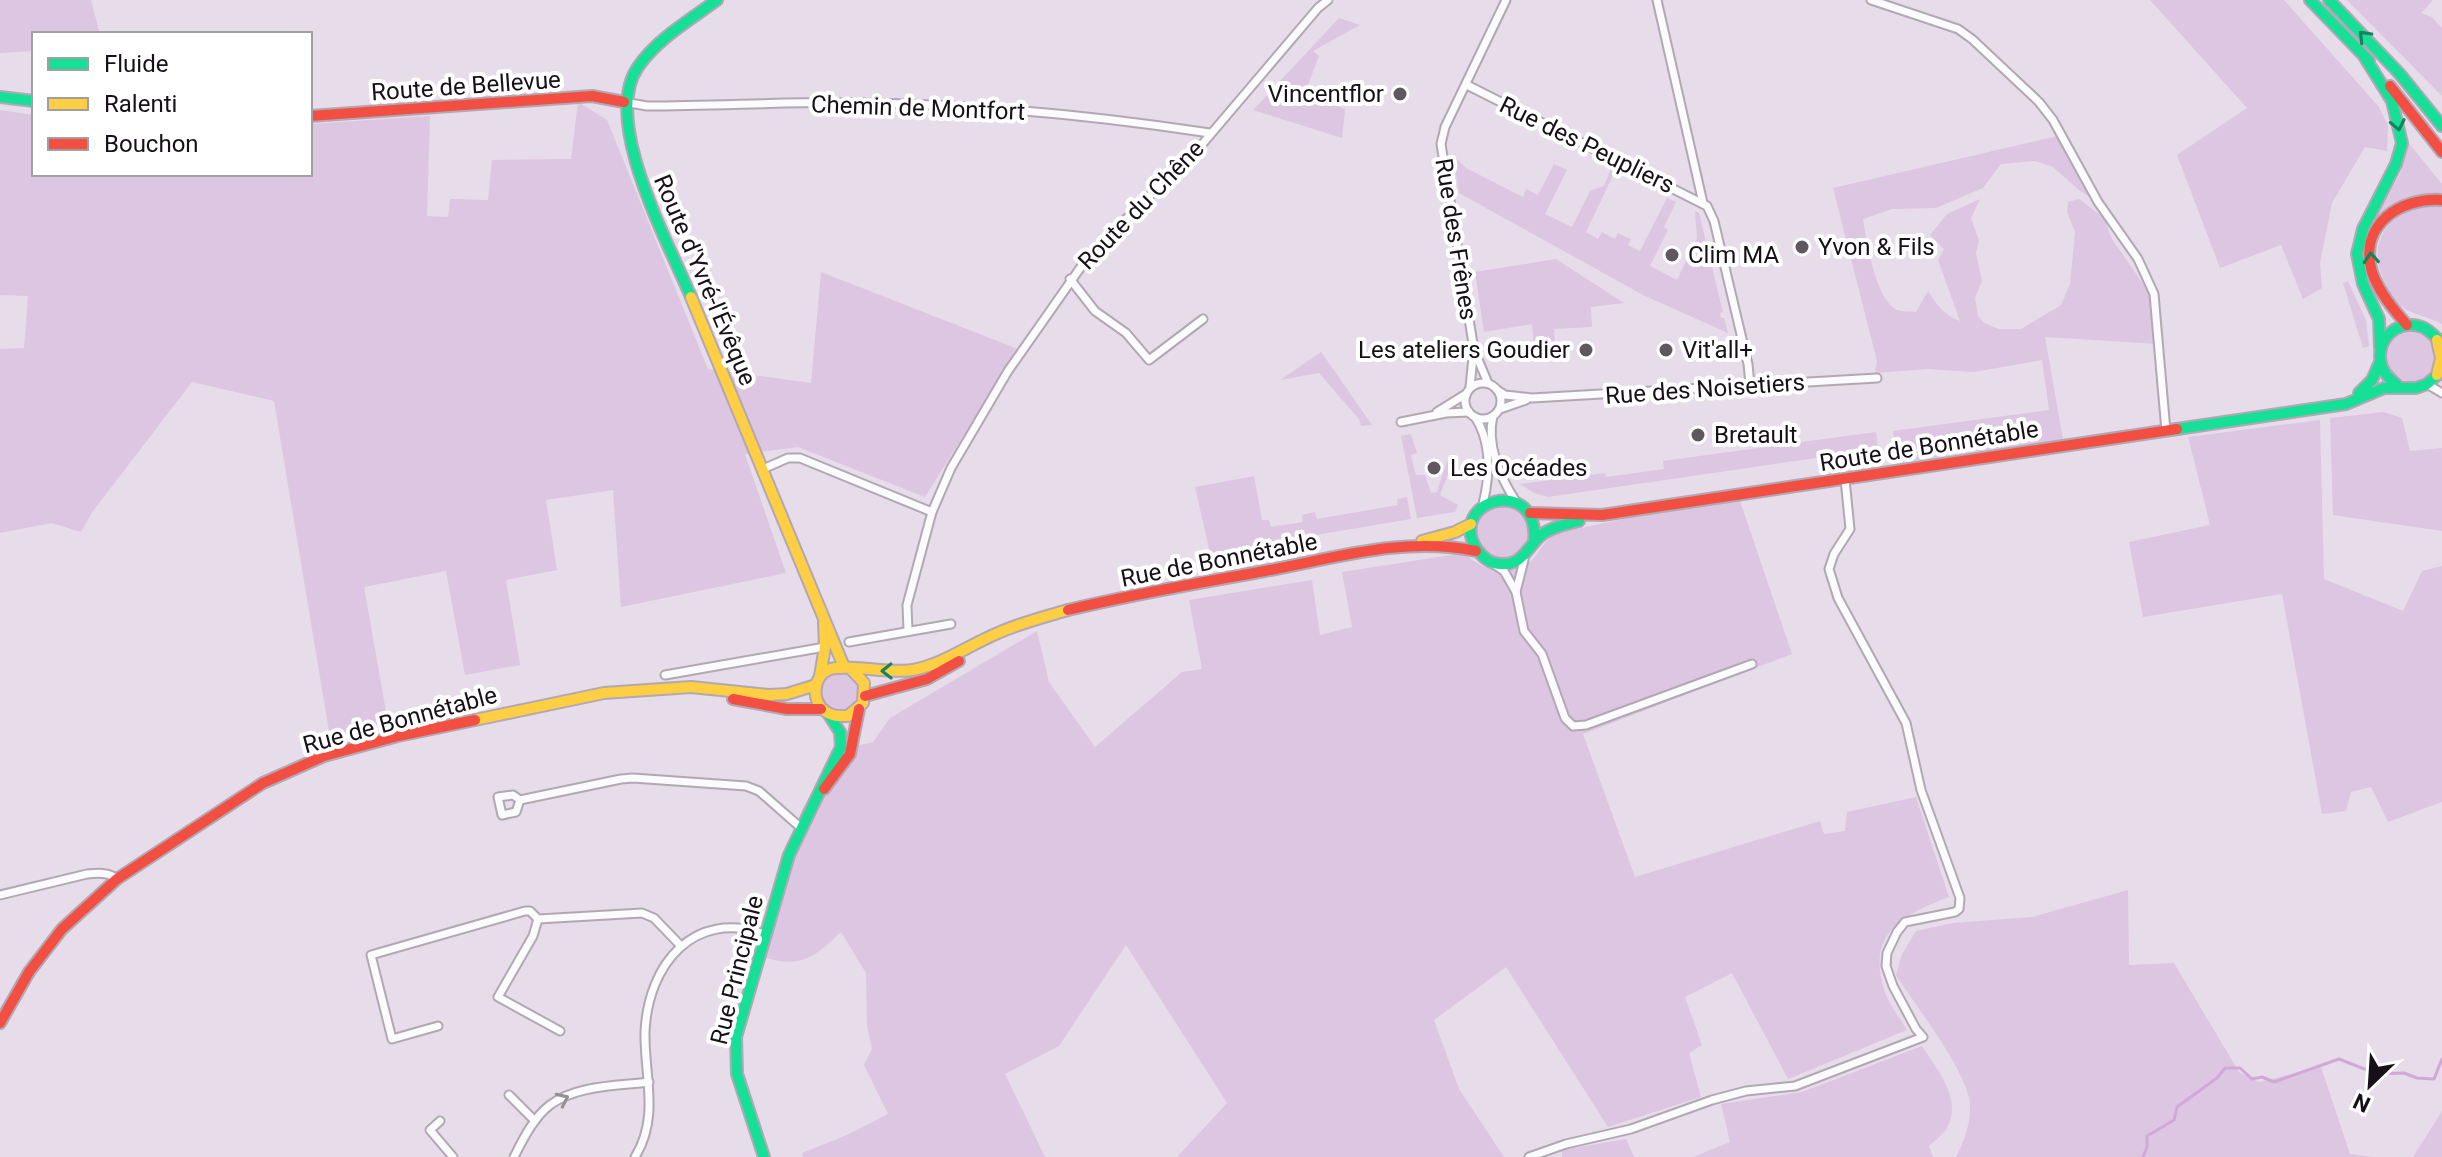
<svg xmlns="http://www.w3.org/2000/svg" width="2442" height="1157" font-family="Roboto,sans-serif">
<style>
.green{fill:#ddc6e1}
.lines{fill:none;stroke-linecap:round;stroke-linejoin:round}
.stream{stroke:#d1a8d8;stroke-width:3}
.street-casing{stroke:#b1a8b3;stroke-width:11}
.fast-casing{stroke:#b1a8b3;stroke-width:14}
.slow-casing{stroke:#b1a8b3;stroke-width:14}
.jam-casing{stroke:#b1a8b3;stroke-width:14}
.street{stroke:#fbfafc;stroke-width:7}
.fast{stroke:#16e098;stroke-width:10}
.slow{stroke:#ffcf43;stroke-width:10}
.jam{stroke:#f24e42;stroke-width:10}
.oneway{stroke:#16825e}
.oneway2{stroke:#949195}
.poi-dot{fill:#605761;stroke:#fff;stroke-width:3}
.labels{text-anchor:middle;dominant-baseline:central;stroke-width:8;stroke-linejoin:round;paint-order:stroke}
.street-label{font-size:24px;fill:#171018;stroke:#fff}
.poi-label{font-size:24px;fill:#171018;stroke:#fff;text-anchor:start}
</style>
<rect width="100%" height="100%" fill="#e7dce9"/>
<g class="green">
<polygon points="0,0 91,0 100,34 34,34 34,51 0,53"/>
<polygon points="2150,0 2284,0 2379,107 2388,126 2387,151 2365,147 2332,203 2320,263 2322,288 2303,299 2281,245 2220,268 2177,155 2247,108"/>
<polygon points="2347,0 2433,0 2421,13 2432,17 2442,28 2442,96"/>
<polygon points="1339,18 1360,25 1313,51 1319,56 1305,93 1345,109 1342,138 1253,110"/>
<polygon points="578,102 607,120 708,369 811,383 821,272 1018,349 925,497 798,447 745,454 786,573 621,607 613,490 546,500 557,570 506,580 520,665 465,675 446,571 364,587 388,723 331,743 274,401 192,382 93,511 81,532 52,523 0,533 0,349 24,348 28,296 0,295 0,110 34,115 34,174 310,174 310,124 430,116 427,216 448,217 450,199 488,200 492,160 571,159"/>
<path d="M2062 135 2102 204 2080 191 2053 167 2035 161 2001 164 1983 188 1936 208 1892 209 1863 219C1867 242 1875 299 1897 310 1902 312 1910 311 1916 312L1928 291C1936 304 1945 316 1960 321L1938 260 1944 249 1930 235 1947 214 1980 199 1971 218 1979 241 1976 253 1982 281 1975 298 1978 316 1984 323 1999 329H2021L2061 305 2070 284 2075 232 2067 212 2068 202 2079 199 2104 218 2112 239 2148 291 2159 344 2045 337 2063 439 1897 463 1893 431 2049 410 2042 360 1974 372 1928 369 1875 373 1877 361 1833 188Z"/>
<polygon points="2407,141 2442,184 2442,194 2373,222 2401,172"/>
<polygon points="1453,155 1466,168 1523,197 1526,189 1538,195 1554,164 1567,170 1545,214 1572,227 1590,191 1604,186 1611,169 1615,171 1586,232 1598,239 1602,232 1615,239 1618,233 1631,239 1628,245 1640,251 1667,198 1676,202 1664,227 1668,230 1650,266 1677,280 1697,238 1695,211 1699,213 1723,312 1720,313 1721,318 1724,318 1728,333 1643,295 1459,193"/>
<path d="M2430 204 2442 205V324C2430 317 2413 315 2402 307 2394 300 2388 290 2384 281 2365 240 2390 212 2430 204Z"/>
<polygon points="1556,259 1624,303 1591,307 1592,327 1554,329 1555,343 1534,344 1532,324 1484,332 1475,272"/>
<polygon points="2348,281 2366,320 2369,346 2363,348 2343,283"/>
<circle cx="2411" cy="357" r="25"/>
<polygon points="1321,352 1324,356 1372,425 1361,426 1359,419 1319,373 1280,380"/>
<polygon points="2384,412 2402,418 2410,451 2442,448 2442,531 2333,515 2330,418"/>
<polygon points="2320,420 2324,579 2403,611 2422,571 2442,566 2442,802 2388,822 2371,787 2351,792 2346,811 2322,814 2282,594 2143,617 2129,542 2210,525 2188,437"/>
<polygon points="1876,432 1878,449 1548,497 1534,493 1520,484 1605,473 1606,477 1664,469 1663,461"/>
<polygon points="1411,434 1417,453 1411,455 1416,475 1425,475 1431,493 1437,492 1447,461 1452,463 1440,495 1458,505 1455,512 1417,518 1401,436"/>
<polygon points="1254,476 1262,520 1269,520 1271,527 1303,522 1302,515 1315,512 1317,519 1398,505 1397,499 1407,497 1411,519 1210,553 1195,487"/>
<path d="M1738 495 1792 654 1583 734 1635 877 1820 821 1824 834 1845 831 1847 812 1916 797 1949 897C1903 915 1865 933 1885 992 1889 1005 1900 1018 1907 1030L1788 1079 1732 973 1685 997 1702 1045 1689 1053 1701 1097 1608 1127 1506 967 1434 1020 1459 1089 1504 1157H1177L1227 1103 1126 945 1059 1046 1005 1074 1045 1157H803L802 1153 847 1135 888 1114 864 1065 872 1049 867 1026 866 973 841 932C810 962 797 969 754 954L775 886 802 810 836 750 873 742 890 718 1037 631 1049 682 1095 747 1182 672 1202 669 1189 600 1312 580 1320 635 1352 627 1342 572 1464 553C1482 571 1512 579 1532 560 1543 549 1542 541 1557 533Z"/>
<circle cx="1503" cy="531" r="27"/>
<circle cx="840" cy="691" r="20"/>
<path d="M2128 890 2129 965 2174 963 2239 1072 2259 1082 2321 1067 2350 1154 2373 1157H1956C1965 1139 1973 1118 1969 1098 1962 1065 1916 1006 1896 975L1902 954 1916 931 1953 923 2032 917Z"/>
<path d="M1922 1046C1937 1069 1963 1100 1947 1128 1943 1135 1934 1141 1929 1146L1933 1157H1693L1730 1142 1721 1104 1802 1092Z"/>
<polygon points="2442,1111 2442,1157 2413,1157"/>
<polygon points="1626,1139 1634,1157 1562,1157 1562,1150"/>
</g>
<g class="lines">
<polyline class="stream" points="2143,1157 2147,1147 2147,1136 2174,1120 2177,1107 2217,1078 2225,1068 2240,1068 2252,1079 2262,1077 2274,1082 2339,1059 2377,1074 2404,1073 2417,1078 2434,1079 2442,1059"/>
<g class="street-casing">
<g id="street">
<polyline points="1657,0 1703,203"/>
<polyline points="1871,0 1958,29 1972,39 2039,102 2053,120 2098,202 2138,259 2154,294 2166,431"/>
<polyline points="1467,85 1707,206 1714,221 1748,364 1750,385"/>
<path d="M624 102 647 106C722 106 797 101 872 103 986 105 1098 116 1210 133"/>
<polyline points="1070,279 1095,311 1126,333 1149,360 1203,319"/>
<circle cx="1483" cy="401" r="18"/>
<polyline points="1488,383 1474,350 1441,144 1445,127 1506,0"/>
<polyline points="2427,384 2442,393"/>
<polyline points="1470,387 1473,357"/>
<polyline points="1497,390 1505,395 1532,398 1877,378"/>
<polyline points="1500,409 1526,400"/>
<polyline points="1437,412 1466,394"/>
<path d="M1493 416C1486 444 1500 477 1515 500"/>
<path d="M1475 417C1492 443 1490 475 1483 504"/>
<polyline points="1401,422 1446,413 1469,412"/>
<polyline points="763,469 788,458 800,458 932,512"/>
<polyline points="1495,565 1504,571 1516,592 1524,631 1542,654 1565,718 1573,726 1586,725 1752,664"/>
<polyline points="1516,592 1524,560"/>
<polyline points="908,631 907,605 932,512 951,468 1008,371 1090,254 1199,148 1318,8 1328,0"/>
<polyline points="849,642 951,624"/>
<polyline points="665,675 825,647"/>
<polyline points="520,800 516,812 502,815 498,797 513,795 520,800 621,779 633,778 746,786 759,791 800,827"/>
<path d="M0 895 87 874C97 873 109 872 117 879"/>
<polyline points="538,919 533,936 498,997 560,1031"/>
<polyline points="438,1026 392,1039 371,955 525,911 530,911 538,919 642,913 654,918 680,945"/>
<polyline points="509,1095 535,1121"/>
<polyline points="440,1121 430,1130 453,1157"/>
<path d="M514 1157C523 1139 534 1117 550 1105 577 1085 617 1086 649 1082"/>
<path d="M635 1157C660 1117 644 1075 645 1032 648 964 694 909 764 934"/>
<polyline points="1529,1157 1566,1144 1631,1129 1712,1100 1746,1091 1795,1086 1923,1037 1916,1029 1893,986 1886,966 1887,953 1897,932 1905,922 1955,912 1959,909 1960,898 1921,790 1906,723 1838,598 1829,569 1834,554 1850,529 1845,479"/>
</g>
</g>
<g class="fast-casing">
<g id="fast">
<polyline points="2310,0 2369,61"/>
<polyline points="2329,0 2399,73 2442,126"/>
<polyline points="2364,56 2392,101 2402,143 2396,164 2363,229 2357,254 2363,284 2379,319 2380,347"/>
<polyline points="0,97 34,101"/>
<path d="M691 297C668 242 601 120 638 67 657 39 690 20 717 0"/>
<path d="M2398 386C2391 380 2385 375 2382 367 2373 341 2397 318 2422 327 2430 330 2436 338 2442 343"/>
<polyline points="2359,393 2372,380 2379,364"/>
<polyline points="2177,429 2346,404 2384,388 2416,388 2427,384 2442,371"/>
<path d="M1534 543C1541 474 1447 499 1476 548 1482 557 1491 564 1501 564 1524 566 1528 544 1544 533 1555 526 1567 524 1579 521"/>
<polyline points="764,1157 737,1074 736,1037 789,855 841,747 840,732 829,715"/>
</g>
</g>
<g class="slow-casing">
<g id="slow">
<polyline points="691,297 844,667"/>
<polyline points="2437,340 2441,358 2437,375"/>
<polyline points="1422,541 1455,532 1471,524"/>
<path d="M851 669 864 683 863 703 848 716C840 716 832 717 825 711 811 701 813 677 828 670 842 663 891 674 913 670 944 664 969 645 998 633 1020 623 1044 617 1068 610"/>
<polyline points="820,676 825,647 824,623"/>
<polyline points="475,720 604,693 691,687 769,695 787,694 816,685"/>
</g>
</g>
<g class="jam-casing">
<g id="jam">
<polyline points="2390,86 2442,152"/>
<polyline points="310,116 592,96 624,102"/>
<path d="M2407 325C2393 309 2379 292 2372 272 2358 225 2400 197 2442 200"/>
<polyline points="1530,513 1602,515 2177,429"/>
<path d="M1068 610C1133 594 1199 583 1265 571 1336 558 1404 536 1476 551"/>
<polyline points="865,696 927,679 959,661"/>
<polyline points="733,699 787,709 821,709"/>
<polyline points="824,789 850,754 859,709"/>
<polyline points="0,1023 29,972 62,929 117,879 263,783 324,756 398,736 475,720"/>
</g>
</g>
<use href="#street" class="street"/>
<use href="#fast" class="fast"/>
<use href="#slow" class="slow"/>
<use href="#jam" class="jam"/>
</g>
<defs><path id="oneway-chevron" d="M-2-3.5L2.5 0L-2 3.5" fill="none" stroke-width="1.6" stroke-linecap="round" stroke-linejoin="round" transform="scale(2)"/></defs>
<g class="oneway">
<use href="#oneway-chevron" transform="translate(2364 36) rotate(-134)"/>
<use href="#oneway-chevron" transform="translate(2398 125) rotate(78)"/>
<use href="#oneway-chevron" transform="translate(2371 258) rotate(-94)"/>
<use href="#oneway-chevron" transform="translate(887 671) rotate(179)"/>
</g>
<use class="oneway2" href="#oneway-chevron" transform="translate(563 1099) rotate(-25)"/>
<g class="poi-dot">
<circle cx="1400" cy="94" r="8"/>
<circle cx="1802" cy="247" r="8"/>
<circle cx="1672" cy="255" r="8"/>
<circle cx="1586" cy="350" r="8"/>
<circle cx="1666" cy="350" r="8"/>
<circle cx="1698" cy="435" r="8"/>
<circle cx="1434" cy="468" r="8"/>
</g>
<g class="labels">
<g class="street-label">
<text transform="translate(466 86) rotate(-4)">Route de Bellevue</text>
<text transform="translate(918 108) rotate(2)">Chemin de Montfort</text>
<text transform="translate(1587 145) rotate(26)">Rue des Peupliers</text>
<text transform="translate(1141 205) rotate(-46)">Route du Chêne</text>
<text transform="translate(1456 239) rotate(81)">Rue des Frênes</text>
<text transform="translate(705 280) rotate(67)">Route d'Yvré-l'Évêque</text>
<text transform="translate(1705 389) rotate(-4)">Rue des Noisetiers</text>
<text transform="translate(1929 446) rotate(-9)">Route de Bonnétable</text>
<text transform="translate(1219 560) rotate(-11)">Rue de Bonnétable</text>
<text transform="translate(400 720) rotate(-15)">Rue de Bonnétable</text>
<text transform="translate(737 970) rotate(-76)">Rue Principale</text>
</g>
<g class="poi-label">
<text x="1384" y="94" text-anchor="end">Vincentflor</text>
<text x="1818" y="247">Yvon &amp; Fils</text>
<text x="1688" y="255">Clim MA</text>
<text x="1570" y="350" text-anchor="end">Les ateliers Goudier</text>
<text x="1682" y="350">Vit'all+</text>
<text x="1714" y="435">Bretault</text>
<text x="1450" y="468">Les Océades</text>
</g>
</g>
<rect x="32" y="32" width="280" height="144" fill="#ffffff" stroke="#a29fa3" stroke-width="2"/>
<rect x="48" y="58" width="40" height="12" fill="#16e098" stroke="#a29fa3" stroke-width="2"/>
<text x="104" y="72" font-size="24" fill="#171018">Fluide</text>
<rect x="48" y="98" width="40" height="12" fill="#ffcf43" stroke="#a29fa3" stroke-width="2"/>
<text x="104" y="112" font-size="24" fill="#171018">Ralenti</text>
<rect x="48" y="138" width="40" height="12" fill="#f24e42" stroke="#a29fa3" stroke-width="2"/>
<text x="104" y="152" font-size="24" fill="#171018">Bouchon</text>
<g transform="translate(2370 1085) rotate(205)" stroke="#ffffff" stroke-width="6" paint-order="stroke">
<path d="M0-6L14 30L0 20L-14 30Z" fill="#171018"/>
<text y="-12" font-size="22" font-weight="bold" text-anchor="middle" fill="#171018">N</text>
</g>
</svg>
